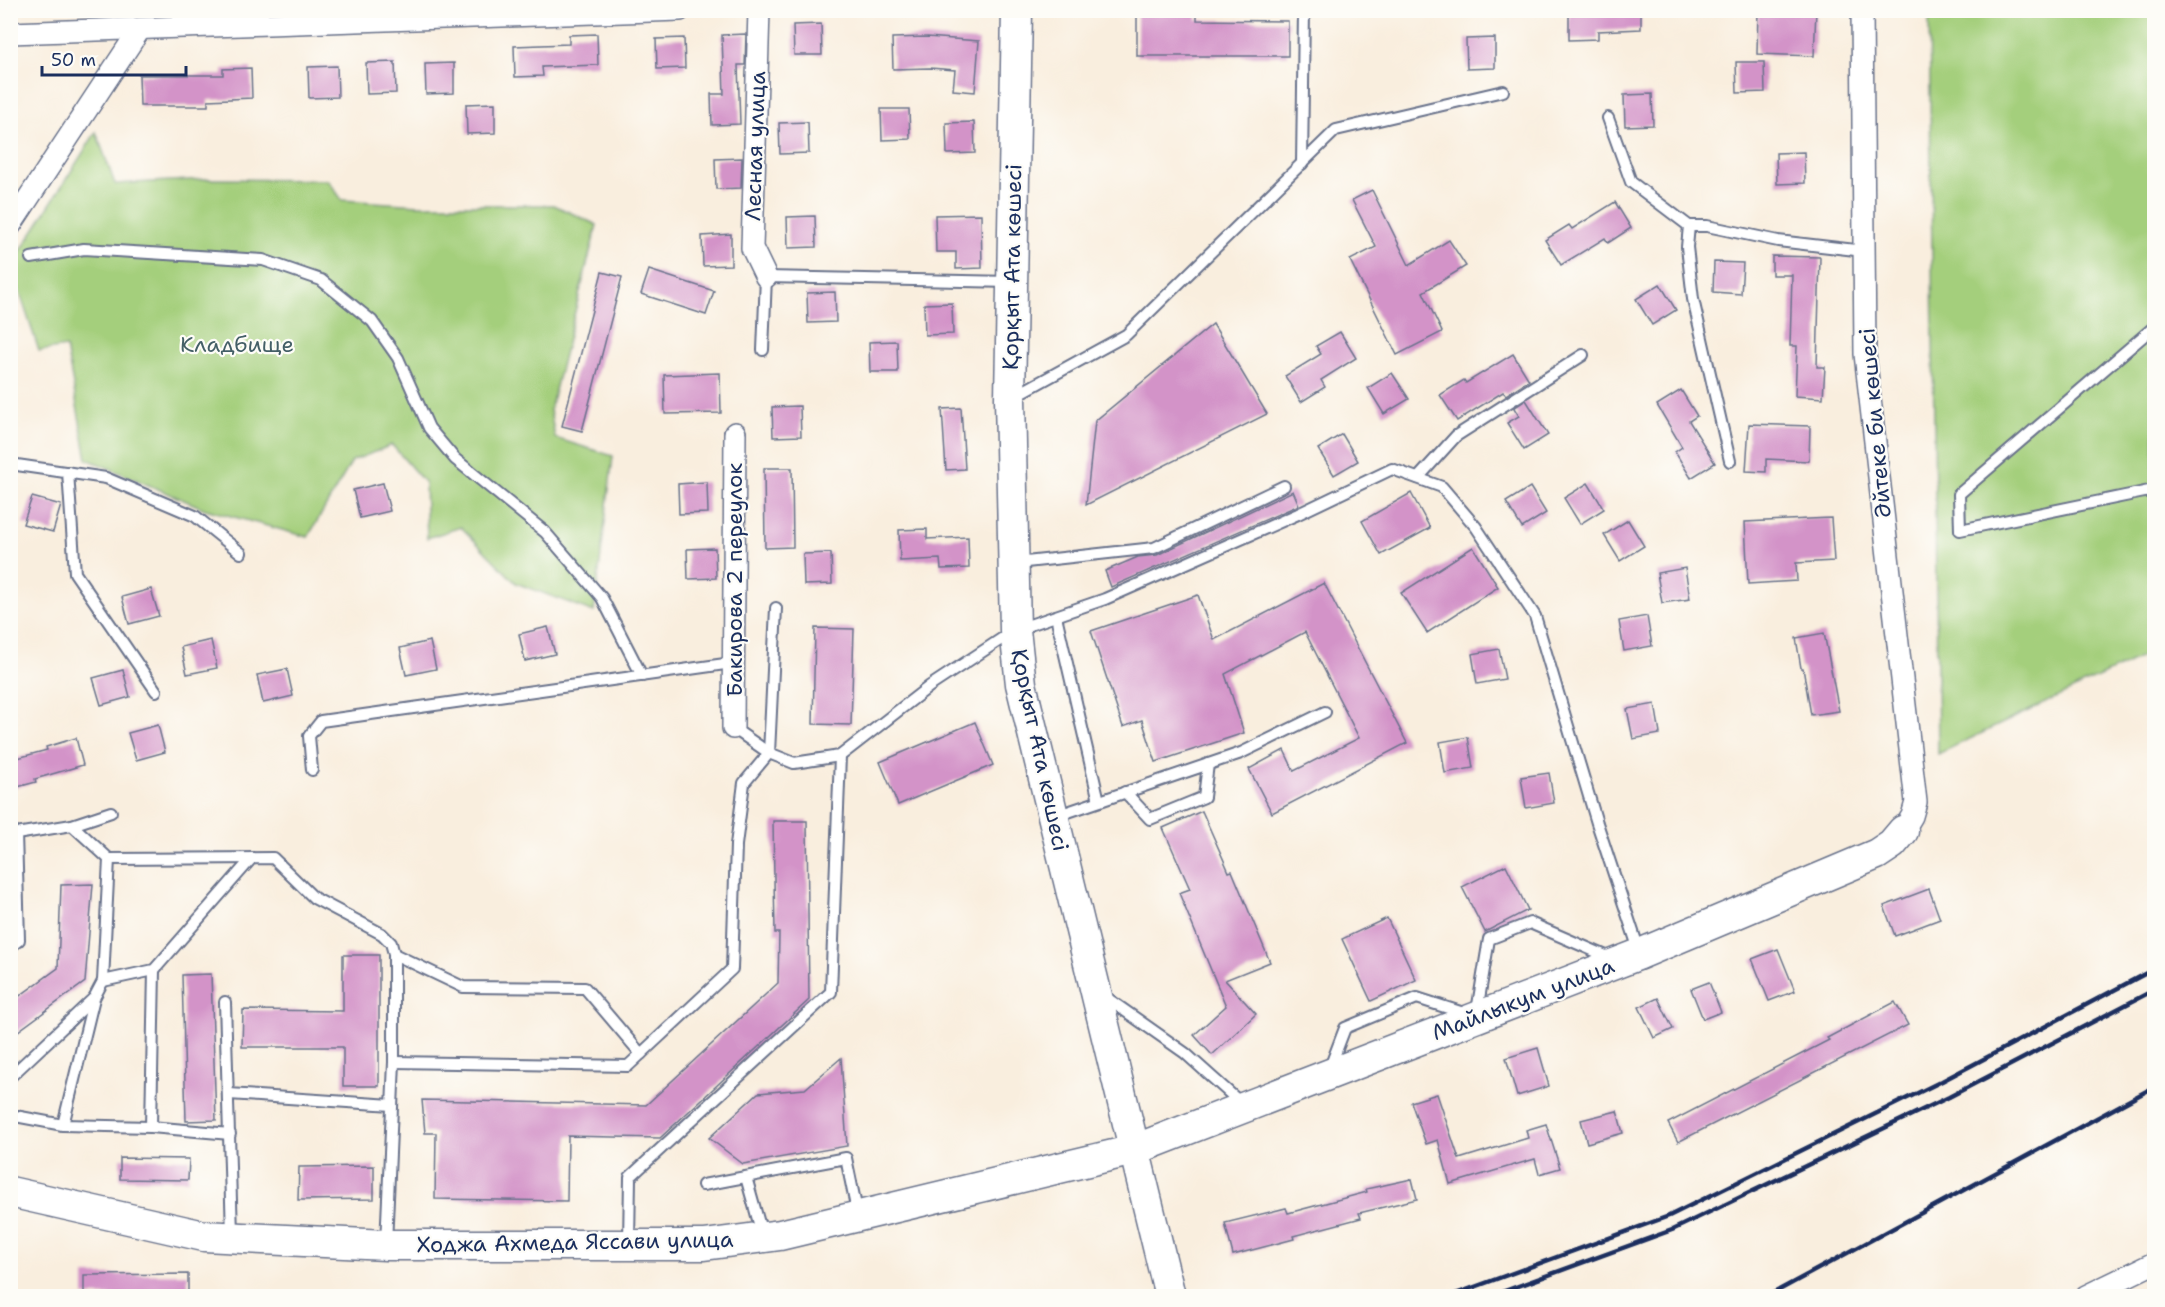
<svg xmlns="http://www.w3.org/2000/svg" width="2165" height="1307" font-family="'Shantell Sans',sans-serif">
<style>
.green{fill:#a4cf7b;stroke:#607f6c;stroke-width:1.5}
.building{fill:#d393c8}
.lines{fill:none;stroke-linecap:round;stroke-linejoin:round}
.lane-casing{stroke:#69728b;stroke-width:14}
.street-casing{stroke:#69728b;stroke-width:24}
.secondary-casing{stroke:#69728b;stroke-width:33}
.lane{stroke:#fff;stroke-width:10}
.street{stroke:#fff;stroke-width:21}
.secondary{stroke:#fff;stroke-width:30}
.rail{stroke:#1b2f5e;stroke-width:4.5}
.labels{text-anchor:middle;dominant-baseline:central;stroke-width:4.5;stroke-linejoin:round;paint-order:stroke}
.street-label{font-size:22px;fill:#1b2f5e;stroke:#fdfcf7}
.park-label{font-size:22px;fill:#445f67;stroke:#fdfcf7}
</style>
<rect width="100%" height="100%" fill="#fdfcf7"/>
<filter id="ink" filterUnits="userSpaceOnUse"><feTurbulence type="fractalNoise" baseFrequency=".0167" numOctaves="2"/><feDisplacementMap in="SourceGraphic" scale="12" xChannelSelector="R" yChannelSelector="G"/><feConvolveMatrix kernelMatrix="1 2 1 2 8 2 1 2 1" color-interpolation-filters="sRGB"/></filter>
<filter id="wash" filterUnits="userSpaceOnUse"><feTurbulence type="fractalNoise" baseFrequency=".008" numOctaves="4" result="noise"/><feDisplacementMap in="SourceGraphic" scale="24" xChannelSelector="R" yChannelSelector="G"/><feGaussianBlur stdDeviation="1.35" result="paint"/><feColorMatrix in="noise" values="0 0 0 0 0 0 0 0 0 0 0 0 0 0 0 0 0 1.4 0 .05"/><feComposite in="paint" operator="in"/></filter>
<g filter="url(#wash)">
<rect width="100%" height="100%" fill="#f9eede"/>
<g class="green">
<polygon points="1929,11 2154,11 2154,651 1938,754"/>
<polygon points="96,132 115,184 208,179 328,180 342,200 419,205 554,205 597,225 550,410 555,438 613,456 594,612 516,583 461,527 427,538 425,483 392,445 352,461 308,537 205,509 87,459 66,347 39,351 11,266"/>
</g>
<g id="blocks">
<g class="building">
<polygon points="1137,10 1197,10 1197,20 1288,21 1288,56 1137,56"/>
<polygon points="1569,10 1641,10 1641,29 1598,31 1598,39 1569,40"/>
<polygon points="1758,10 1816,10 1814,56 1757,54"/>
<polygon points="821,24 822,55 794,55 793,25"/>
<polygon points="597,34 598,65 542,67 543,76 515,77 514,46 569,44 569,35"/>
<polygon points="746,34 745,65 738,65 740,124 712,125 711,94 724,94 722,35"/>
<polygon points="927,37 979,41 975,92 953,90 955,70 930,68 893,69 892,38"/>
<polygon points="684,38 685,68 657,69 656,39"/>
<polygon points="1495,38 1495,68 1467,69 1466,39"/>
<polygon points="395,62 396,93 367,94 366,63"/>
<polygon points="1736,62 1764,62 1765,92 1737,93"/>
<polygon points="454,63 454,93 426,94 425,64"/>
<polygon points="337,66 338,97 309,98 308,67"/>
<polygon points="251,68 252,98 208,100 208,106 140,106 139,75 223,75 223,69"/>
<polygon points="1652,94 1653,125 1625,126 1624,95"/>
<polygon points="495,103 495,133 467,134 466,104"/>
<polygon points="881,109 909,109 910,139 882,140"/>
<polygon points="808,122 809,153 780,154 779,123"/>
<polygon points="974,122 975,153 947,154 946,123"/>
<polygon points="1804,152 1805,183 1777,184 1776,153"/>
<polygon points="742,158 741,188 716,189 715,159"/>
<polygon points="1372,190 1409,265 1449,240 1466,266 1423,292 1442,332 1397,355 1350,260 1376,247 1352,200"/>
<polygon points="1615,202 1631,228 1608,243 1605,238 1561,265 1545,240 1569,225 1572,229"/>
<polygon points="981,214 982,268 956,269 956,252 936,252 935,215"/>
<polygon points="815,216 816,247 788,248 787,217"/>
<polygon points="731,234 731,265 703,266 702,236"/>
<polygon points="1772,256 1820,257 1817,367 1825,367 1823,398 1795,396 1797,346 1790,346 1792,275 1772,275"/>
<polygon points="1714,262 1743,263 1741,294 1713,292"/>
<polygon points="649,270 714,291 706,315 641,294"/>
<polygon points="602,272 622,277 582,431 562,426"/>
<polygon points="1660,284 1676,310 1652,325 1636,299"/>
<polygon points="835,292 836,322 808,323 807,293"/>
<polygon points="952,303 953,334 925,335 924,304"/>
<polygon points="1213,324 1267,414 1086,505 1095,421"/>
<polygon points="1340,332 1356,358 1321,380 1325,387 1301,402 1285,376 1321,354 1316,346"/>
<polygon points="897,341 898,372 870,372 869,342"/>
<polygon points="1513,354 1529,380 1506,395 1503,392 1457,421 1440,395 1464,380 1466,383"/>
<polygon points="720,373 721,413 665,414 664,375"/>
<polygon points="1392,373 1409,399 1384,414 1368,388"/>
<polygon points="1681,390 1697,416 1689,421 1715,463 1691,478 1675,452 1682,447 1657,405"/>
<polygon points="1526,400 1548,435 1524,450 1507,423 1519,416 1514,408"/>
<polygon points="800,406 801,436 773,437 772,407"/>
<polygon points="961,408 965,469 946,470 942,409"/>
<polygon points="1749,424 1810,426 1809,461 1766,459 1766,472 1746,471"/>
<polygon points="1342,434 1358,461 1334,475 1318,449"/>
<polygon points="764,468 792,468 793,547 765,548"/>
<polygon points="707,482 708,513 679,514 678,484"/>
<polygon points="383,483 390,511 360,518 353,490"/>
<polygon points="1588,483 1604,509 1580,524 1564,498"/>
<polygon points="1530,487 1546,513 1522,528 1506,502"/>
<polygon points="1293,491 1299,505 1111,587 1105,571 1138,557 1157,555"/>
<polygon points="1411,493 1430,528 1381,555 1362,521"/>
<polygon points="32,497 61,505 53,532 23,524"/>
<polygon points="1831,518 1834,561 1796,563 1797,581 1748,584 1745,522"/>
<polygon points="1628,520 1644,546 1620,561 1604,535"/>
<polygon points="927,529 927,539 968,537 969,568 941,569 940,559 900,561 899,530"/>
<polygon points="1473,547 1498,587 1427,633 1401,593"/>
<polygon points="715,548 716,578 688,579 687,549"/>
<polygon points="831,553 832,584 804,585 803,554"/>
<polygon points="1685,568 1690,599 1662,603 1657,573"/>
<polygon points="1324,583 1407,743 1272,813 1249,769 1284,750 1294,771 1359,738 1305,632 1225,674 1244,733 1156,762 1142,720 1123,727 1091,631 1198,595 1214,640"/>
<polygon points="151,589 159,616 129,624 122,597"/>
<polygon points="1647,616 1652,646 1624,651 1619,621"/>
<polygon points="548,627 555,654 525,661 519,634"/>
<polygon points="815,628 854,629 851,725 813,724"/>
<polygon points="1824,633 1839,711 1811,715 1803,668 1801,668 1796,638"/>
<polygon points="211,640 217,668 187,674 181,647"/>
<polygon points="430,641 436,669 406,675 400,648"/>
<polygon points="1499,649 1505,679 1477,684 1472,654"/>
<polygon points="287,669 293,696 263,703 257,675"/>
<polygon points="123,670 130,697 101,705 93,678"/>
<polygon points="1655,704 1660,734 1633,739 1627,709"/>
<polygon points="975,722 993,765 898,805 880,762"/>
<polygon points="158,725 165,752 136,760 128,733"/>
<polygon points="1468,737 1473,768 1445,773 1440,742"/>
<polygon points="76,738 83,765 35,779 36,782 10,789 10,760 47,750 46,747"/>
<polygon points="1549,773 1554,803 1526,808 1521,777"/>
<polygon points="1202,811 1229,872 1232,871 1270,962 1225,980 1256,1014 1212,1055 1194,1035 1226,1006 1179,893 1190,889 1163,828"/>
<polygon points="773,821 807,821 809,1000 660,1138 568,1136 567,1201 435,1199 436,1133 425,1133 422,1100 646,1105 778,983 779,933 775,933"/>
<polygon points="1506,865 1528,910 1485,932 1462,887"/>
<polygon points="93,884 85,982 10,1037 10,1003 58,968 61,885"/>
<polygon points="1929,889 1940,919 1895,936 1884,906"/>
<polygon points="1387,918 1416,980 1371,1001 1342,939"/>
<polygon points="1778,949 1795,991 1769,1001 1752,959"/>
<polygon points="343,955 379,955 379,1086 343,1086 343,1047 242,1047 243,1010 343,1011"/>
<polygon points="211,974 216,1120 186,1121 182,975"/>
<polygon points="1709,982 1721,1012 1703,1019 1691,989"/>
<polygon points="1658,998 1673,1029 1654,1038 1639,1007"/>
<polygon points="1895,1002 1908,1025 1678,1142 1668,1123 1829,1040 1827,1038"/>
<polygon points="1538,1048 1549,1086 1517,1096 1506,1058"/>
<polygon points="841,1058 847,1146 743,1164 709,1138 758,1093 805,1089"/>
<polygon points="1437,1094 1459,1159 1528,1138 1526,1130 1546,1124 1560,1168 1539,1174 1535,1159 1450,1184 1438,1140 1426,1144 1411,1102"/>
<polygon points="1617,1111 1623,1133 1587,1143 1581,1120"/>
<polygon points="120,1158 189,1159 188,1180 120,1179"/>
<polygon points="374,1166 374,1199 298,1200 299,1167"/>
<polygon points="1412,1179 1417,1199 1359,1213 1361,1218 1293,1236 1294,1239 1233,1255 1225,1223 1286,1208 1288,1213 1367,1192 1366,1189"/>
<polygon points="188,1274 188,1296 84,1296 84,1275"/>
</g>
</g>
</g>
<g filter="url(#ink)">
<use href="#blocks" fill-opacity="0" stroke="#69728b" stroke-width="1.5"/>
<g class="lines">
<g class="lane-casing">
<g id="lane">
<polyline points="1608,118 1631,182 1689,226 1687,247 1693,299 1730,461"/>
<polyline points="1302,164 1304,10"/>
<polyline points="1689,226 1707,226 1778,241 1864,251"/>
<polyline points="31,258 84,249 263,260 321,280 372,321 398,358 429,428 455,459 545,532 602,598 642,676"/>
<polyline points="2154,327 1959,494 1960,530 2154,490"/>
<polyline points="763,350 766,277 1012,282"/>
<polyline points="1013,397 1126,335 1336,130 1503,91"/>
<polyline points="10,464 106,478 195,516 241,553"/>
<polyline points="68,472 75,573 156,691"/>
<polyline points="1418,478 1456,436 1583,355"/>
<polyline points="1017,563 1154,548 1284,486"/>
<polyline points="1056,616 1099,801"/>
<polyline points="733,728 769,753 794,763 840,756 930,686 1015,630 1105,599 1298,514 1392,469 1442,487 1476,527 1535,616 1597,823 1640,953"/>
<polyline points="312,770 309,736 321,721 732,663"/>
<polyline points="1125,792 1150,819 1204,797 1208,764"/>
<polyline points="1056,816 1241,753 1325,712"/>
<polyline points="72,825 111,812"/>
<polyline points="10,835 72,825 109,859 103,981 94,998 10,1077"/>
<polyline points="109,859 273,858 314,898 382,934 391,943 394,954 394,1062 386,1244"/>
<polyline points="10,947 19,940 16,833"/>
<polyline points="394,954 463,987 585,988 641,1054"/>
<polyline points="103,981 154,970 252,858"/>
<polyline points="1104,996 1185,1053 1243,1105"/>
<polyline points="225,1002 232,1234"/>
<polyline points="394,1062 628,1066 732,969 736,845 744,783 769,753 776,608"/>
<polyline points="1329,1070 1345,1028 1417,998 1476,1017 1489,939 1530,923 1613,959"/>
<polyline points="229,1094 392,1105"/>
<polyline points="10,1115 63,1125 151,1127 230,1134"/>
<polyline points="63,1125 94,998"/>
<polyline points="151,1127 154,970"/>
<polyline points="746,1177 762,1234"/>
<polyline points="703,1185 846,1158 858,1216"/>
<polyline points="629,1243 630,1177 831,992 840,756"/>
</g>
</g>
<g class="street-casing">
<g id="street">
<polyline points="759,10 752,248 766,277"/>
<polyline points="1862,10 1865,354 1916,802 1912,816 1903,831"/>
<polyline points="10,33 680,10"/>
<polyline points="10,226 140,29"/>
<polyline points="733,728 735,433"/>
<polyline points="2086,1296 2154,1263"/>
</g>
</g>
<g class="secondary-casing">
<g id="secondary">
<polyline points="1017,10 1010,398 1015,630 1021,684 1170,1296"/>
<polyline points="10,1192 204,1236 386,1245 704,1245 780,1235 1134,1150 1640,954 1877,854 1892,844 1903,831"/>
</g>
</g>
<use href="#lane" class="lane"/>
<use href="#street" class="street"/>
<use href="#secondary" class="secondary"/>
<g class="rail">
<polyline points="1450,1296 1669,1216 1942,1081 2154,969"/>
<polyline points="1491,1296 1672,1230 1949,1097 2154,990"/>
<polyline points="1768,1296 2154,1087"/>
</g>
</g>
</g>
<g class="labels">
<g class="street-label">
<text transform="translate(755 146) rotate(-88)">Лесная улица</text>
<text transform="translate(1012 267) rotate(-89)">Қорқыт Ата көшесі</text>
<text transform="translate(1875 423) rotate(-95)">Әйтеке би көшесі</text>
<text transform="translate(734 580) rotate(-90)">Бакирова 2 переулок</text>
<text transform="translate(1040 750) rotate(78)">Қорқыт Ата көшесі</text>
<text transform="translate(1523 999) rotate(-21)">Майлыкум улица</text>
<text transform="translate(575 1242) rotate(-1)">Ходжа Ахмеда Яссави улица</text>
</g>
<g class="park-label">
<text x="237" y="344">Кладбище</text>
</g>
</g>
<rect width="2165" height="1307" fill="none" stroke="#fdfcf7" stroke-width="36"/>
<path d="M42 66v9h144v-9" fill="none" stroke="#1b2f5e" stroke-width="3"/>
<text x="51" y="66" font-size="18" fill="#1b2f5e" stroke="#fdfcf7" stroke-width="4.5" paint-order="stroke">50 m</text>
</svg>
